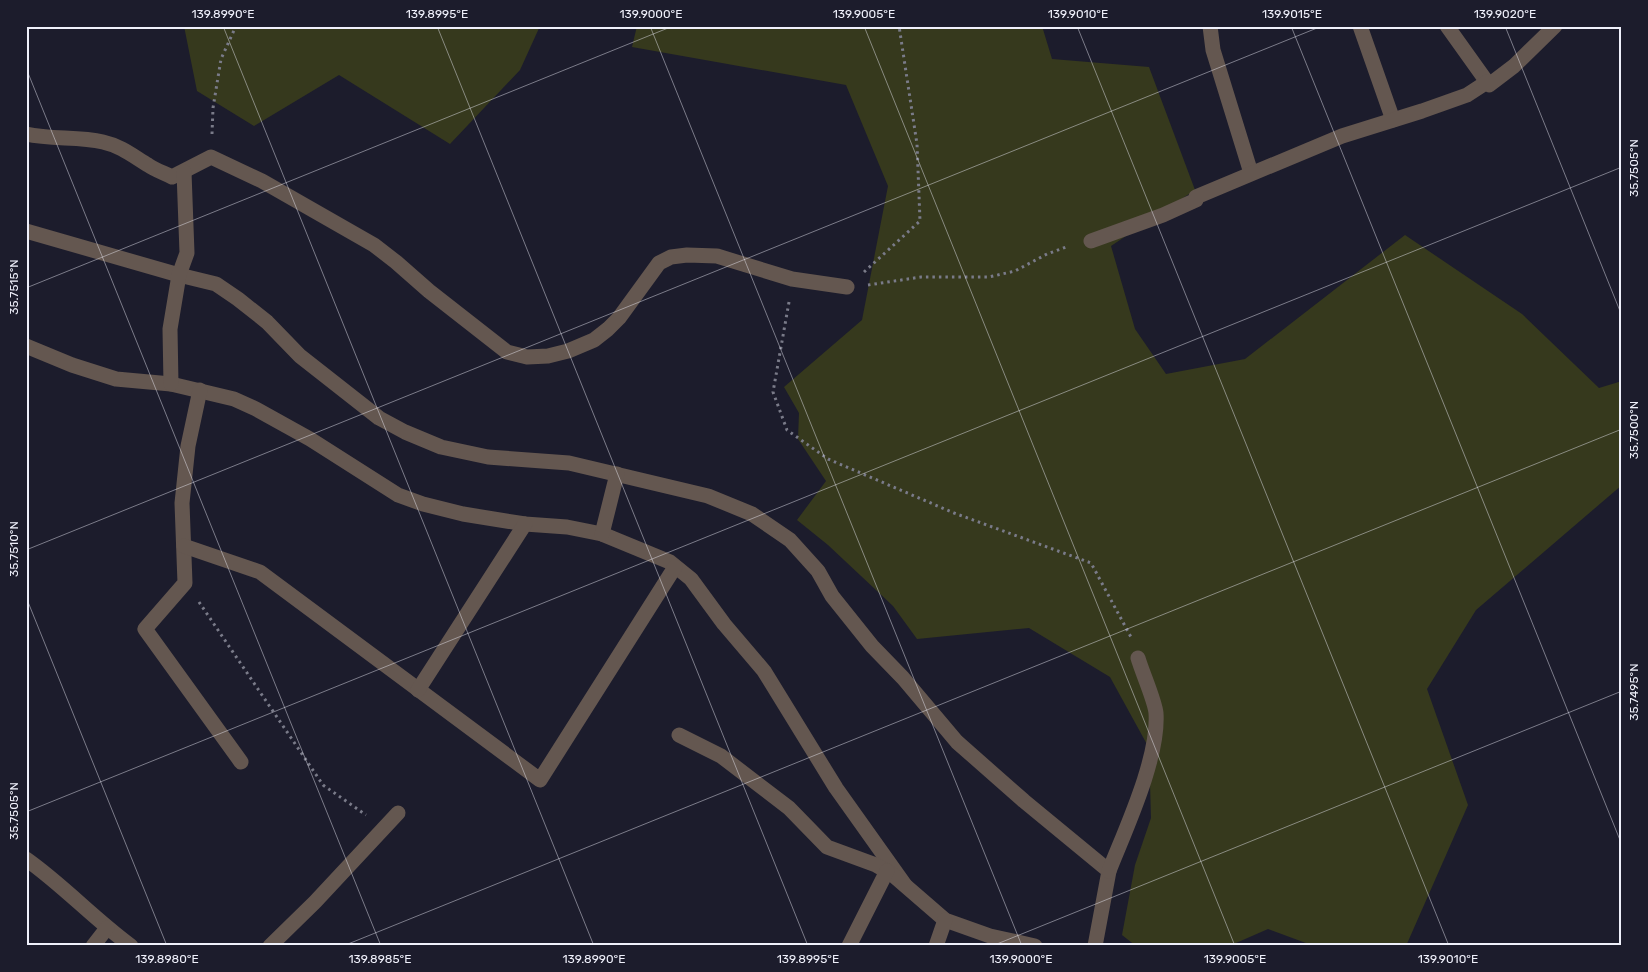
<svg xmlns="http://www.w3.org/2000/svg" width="1648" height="972" font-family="Rubik,sans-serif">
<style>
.green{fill:#36391d}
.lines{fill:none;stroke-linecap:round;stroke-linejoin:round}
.path{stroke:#7a7b89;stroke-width:3;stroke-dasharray:2.5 4;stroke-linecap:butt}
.minor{stroke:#645750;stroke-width:15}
.ticks{fill:none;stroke:#eff0fb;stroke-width:1;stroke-opacity:0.45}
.neatline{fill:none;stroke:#eff0fb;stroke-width:2}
.ticks-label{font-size:12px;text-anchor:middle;fill:#eff0fb}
</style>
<rect width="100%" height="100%" fill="#1c1c2c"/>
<g class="green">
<polygon points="184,26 540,26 520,70 450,144 339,75 254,126 197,91"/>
<polygon points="637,26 1042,26 1052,59 1149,67 1195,190 1111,246 1135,329 1166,374 1245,359 1405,235 1522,314 1599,388 1622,381 1622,485 1476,610 1427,689 1468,805 1406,946 1314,946 1268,929 1236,943 1234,946 1136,946 1122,935 1135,865 1151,818 1149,748 1110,677 1029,628 917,639 893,606 828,545 797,520 826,481 798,439 799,413 784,387 862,320 888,186 846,85 632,47"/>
</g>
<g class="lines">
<g class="path">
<polyline points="212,134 213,108 221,59 236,26"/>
<polyline points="864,272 920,221 917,144 899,26"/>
<polyline points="868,285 921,277 989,277 1015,271 1047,254 1069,246"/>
<polyline points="789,302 773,392 787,430 828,459 954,513 1091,563 1132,639"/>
<polyline points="199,602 323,785 366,815"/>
</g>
<g class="minor">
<polyline points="1210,26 1213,50 1251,173"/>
<polyline points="1360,26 1393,120"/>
<polyline points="1447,26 1487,82"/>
<path d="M26 134C52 140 78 136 103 142 121 146 133 156 148 165 155 170 164 173 172 177L211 157 262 181 374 245 396 262 429 291 507 352 527 357 548 356 568 351 594 340 608 329 619 318 659 263 671 257 687 255 717 256 792 279 847 287"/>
<polyline points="26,231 179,275 216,284 238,299 267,322 300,356 379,418 405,432 441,447 488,457 569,463 708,496 752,514 790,540 818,571 832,596 872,646 903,678 957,742 1024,801 1109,871 1095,946"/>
<polyline points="1091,241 1163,215 1196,200 1196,197 1342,136 1422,111 1467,95 1487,82 1489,85 1514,66 1555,26"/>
<polyline points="26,346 72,365 116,379 171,384 234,399 256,409 310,439 398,495 423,504 463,514 525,524 567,527 602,534 670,562 691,579 724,624 764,671 836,788 905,885"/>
<polyline points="171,384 170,329 179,275 187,253 184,172"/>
<polyline points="200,390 188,446 182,503 185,583 145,629 241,762"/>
<polyline points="602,534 617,474"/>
<polyline points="184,546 260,572 540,780 675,567"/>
<polyline points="418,690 525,524"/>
<polyline points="679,735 721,756 789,808 827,847 876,865 893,875 945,920 990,936 1035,946"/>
<path d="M26 859C63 885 94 919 131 946"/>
<path d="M1109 871C1126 828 1159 758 1156 713 1155 701 1142 672 1138 658"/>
<polyline points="93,946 107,928"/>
<polyline points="270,946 315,902 398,813"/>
<polyline points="849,946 887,871"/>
<polyline points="936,946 945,920"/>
</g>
</g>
<path class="ticks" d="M223 26 594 946M437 26 808 946M650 26 1022 946M864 26 1235 946M1077 26 1449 946M1291 26 1622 845M1505 26 1622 316M26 68 381 946M26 288 673 26M26 550 1322 26M26 597 167 946M26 812 1622 167M343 946 1622 429M992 946 1622 691"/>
<rect width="1648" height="972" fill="none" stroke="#1c1c2c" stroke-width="55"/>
<rect x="28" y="28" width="1592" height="916" class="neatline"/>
<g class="ticks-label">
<text x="223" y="18">139.8990°E</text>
<text x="437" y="18">139.8995°E</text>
<text x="651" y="18">139.9000°E</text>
<text x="864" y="18">139.9005°E</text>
<text x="1078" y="18">139.9010°E</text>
<text x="1292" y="18">139.9015°E</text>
<text x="1505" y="18">139.9020°E</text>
<text transform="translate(1634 168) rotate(-90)" y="4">35.7505°N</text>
<text transform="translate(14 287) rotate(-90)" y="4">35.7515°N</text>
<text transform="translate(1634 430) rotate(-90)" y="4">35.7500°N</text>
<text transform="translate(14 549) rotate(-90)" y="4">35.7510°N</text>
<text transform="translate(1634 692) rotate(-90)" y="4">35.7495°N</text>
<text transform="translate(14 811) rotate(-90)" y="4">35.7505°N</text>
<text x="167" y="963">139.8980°E</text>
<text x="380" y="963">139.8985°E</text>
<text x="594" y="963">139.8990°E</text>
<text x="808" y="963">139.8995°E</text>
<text x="1021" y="963">139.9000°E</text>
<text x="1235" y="963">139.9005°E</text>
<text x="1448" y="963">139.9010°E</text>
</g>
</svg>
